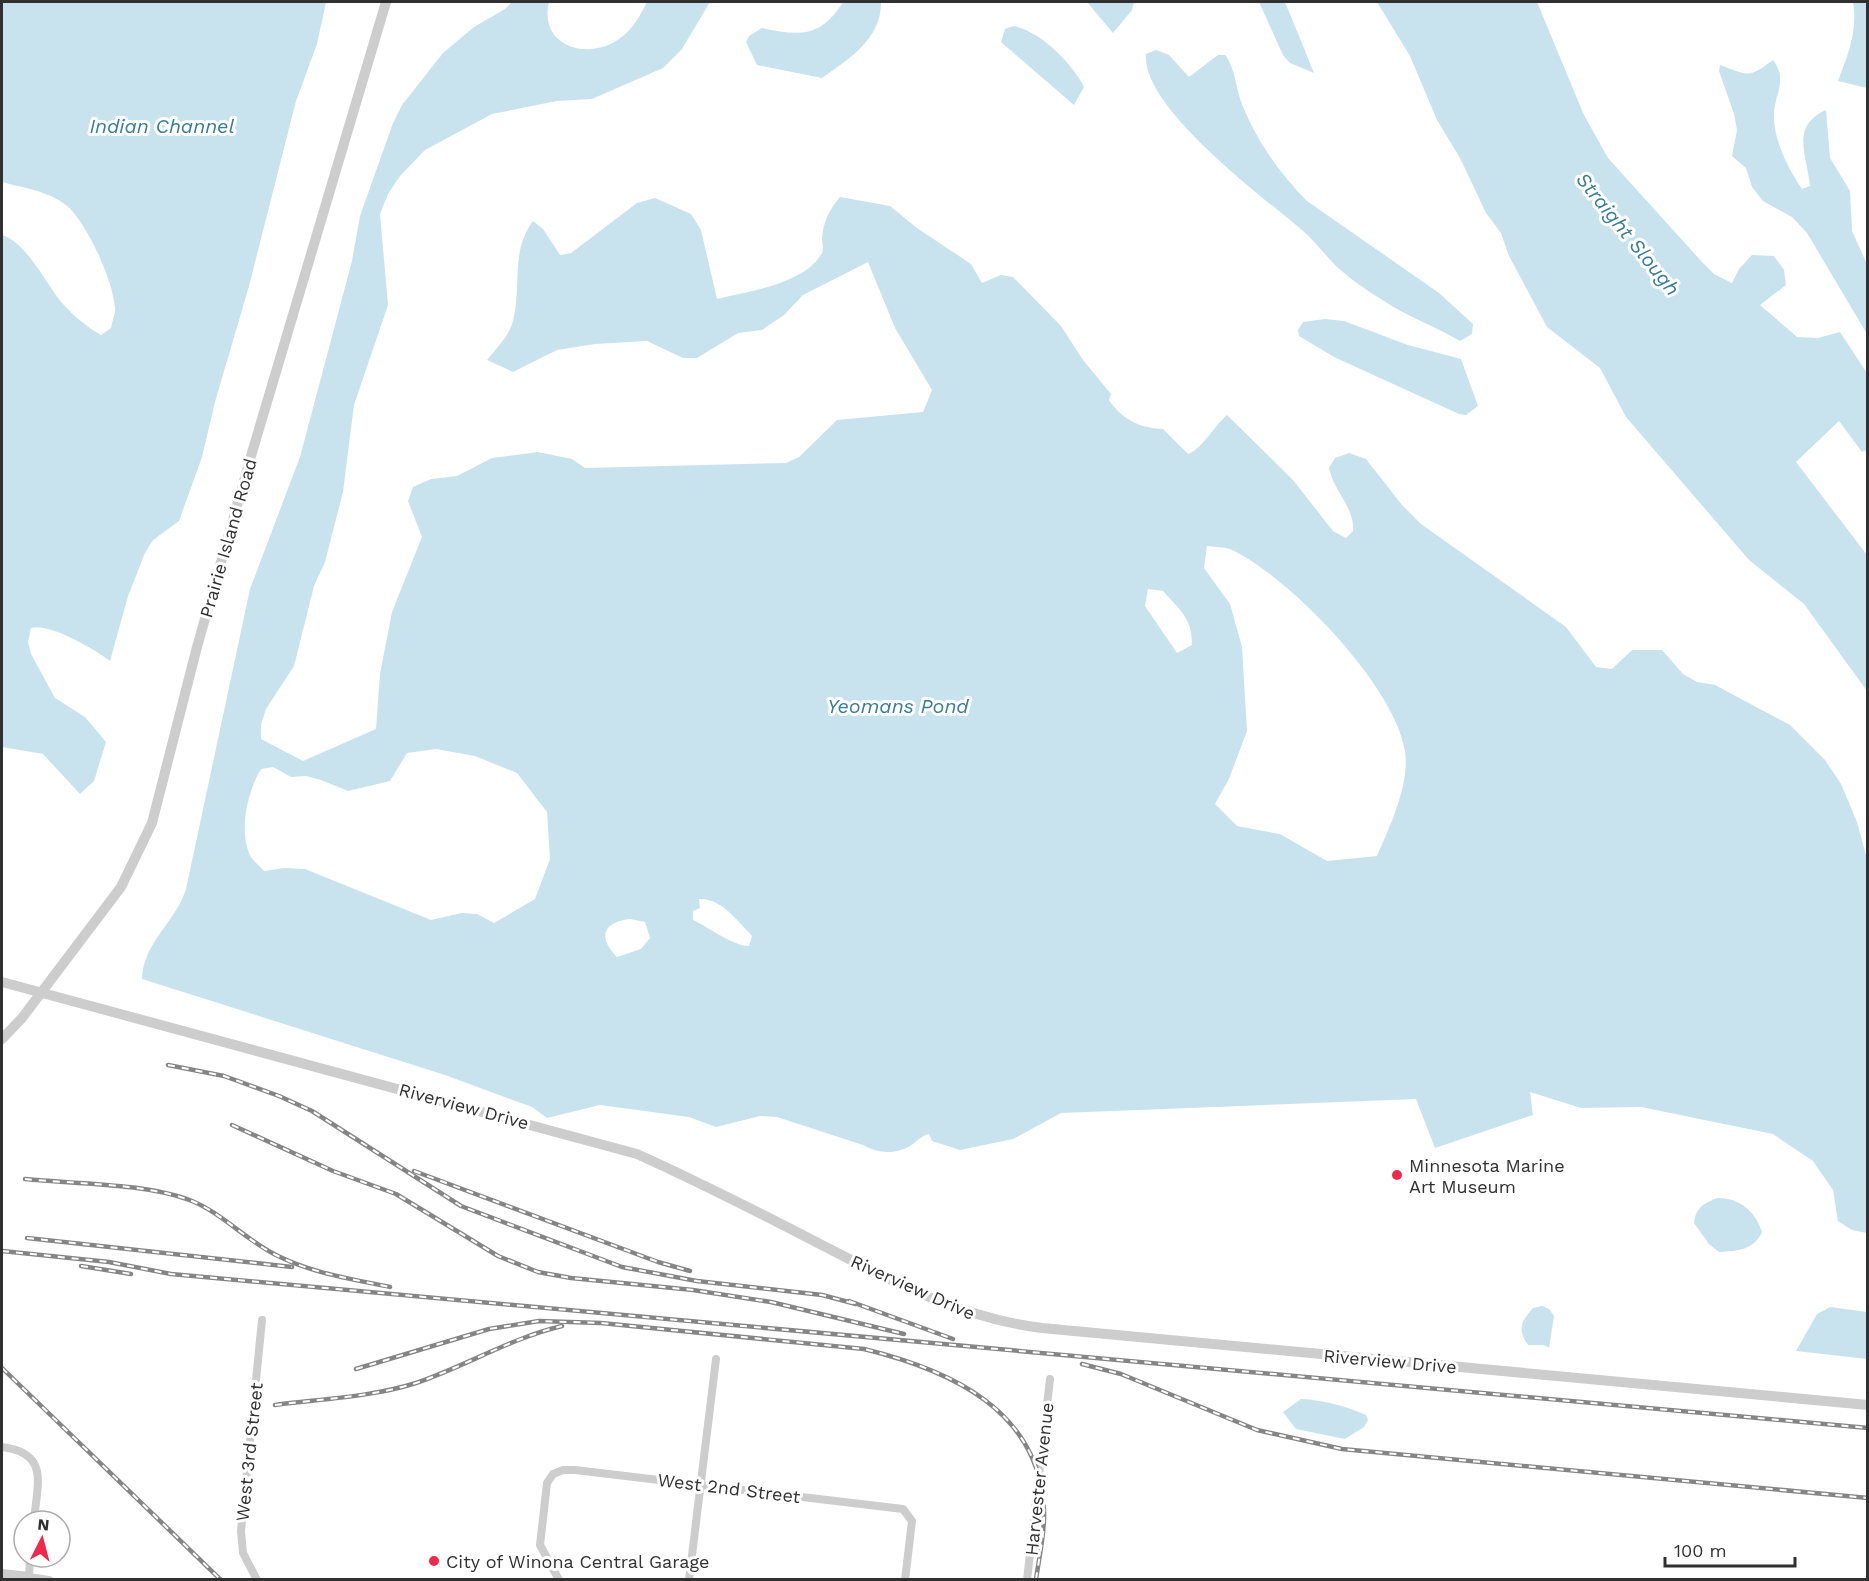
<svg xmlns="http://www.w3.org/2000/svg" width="1869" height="1581" font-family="'Work Sans',sans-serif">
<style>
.water{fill:#c8e3ee;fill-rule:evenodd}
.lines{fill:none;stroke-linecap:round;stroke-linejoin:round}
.minor{stroke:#cdcdcd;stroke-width:8}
.tertiary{stroke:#cdcdcd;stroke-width:10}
.rail-casing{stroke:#858585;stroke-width:4.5}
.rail{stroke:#fff;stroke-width:2;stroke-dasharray:7;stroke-linecap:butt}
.poi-dot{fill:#f0284a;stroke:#fff;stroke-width:2}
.labels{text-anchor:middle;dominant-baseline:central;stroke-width:6;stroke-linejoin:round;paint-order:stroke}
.street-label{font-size:18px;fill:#303030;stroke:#fff}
.poi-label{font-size:18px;fill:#303030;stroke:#fff;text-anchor:start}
.water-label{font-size:20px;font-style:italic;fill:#387c98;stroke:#fff}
</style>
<rect width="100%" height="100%" fill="#fff"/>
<g class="water">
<path d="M2 2H326L317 44 296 101 249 286 215 402 202 457 179 521 153 540 145 553 128 596 110 661C94 649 50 623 31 628L28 642 31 654 55 698 85 717 106 742 94 781 80 794 43 754 2 747V235C25 242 44 279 58 298 69 312 85 326 101 335L111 328C112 322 115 315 115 309 114 283 87 222 66 205 48 191 24 188 2 182Z"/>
<path d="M512 2H549C538 49 593 62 623 36 634 27 641 14 647 2H710L682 49 663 68 592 99 557 101 492 114 425 150 400 176 388 194 380 214 388 305 354 405 343 492 325 562 314 586 294 666 266 709 261 725V739L303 761 376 729 380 674 392 612 422 537 408 501 413 487 431 479 457 476 492 458 538 452 572 459 585 468 786 463 799 457 837 420 923 412 932 390 895 328 868 262 803 295 784 315 762 330 738 333 697 358H683L647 341 595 344 557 350 513 372 487 360C497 348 509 336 513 321 522 286 510 252 533 221L543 229 560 255 571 253 637 203 655 198 691 214 701 230 717 299C749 291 805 284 822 253 824 249 822 244 822 239 823 222 829 210 840 197L890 206 917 228 971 264 982 283 1001 275 1013 277 1061 326 1083 360 1111 394 1109 400C1122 419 1139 428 1163 429L1188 454C1199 452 1216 424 1227 415L1293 480 1333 531 1346 538 1353 531C1355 508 1334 492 1329 468L1335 458 1349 453 1366 459 1402 505 1421 524 1566 627 1596 667 1612 669 1632 650H1662L1683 674 1697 682 1715 685 1790 725 1825 760 1841 784 1857 822 1867 859V1233L1852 1230 1838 1221 1833 1190 1813 1161 1773 1134 1641 1107 1581 1108 1530 1092 1533 1115 1435 1148 1416 1099 1061 1113 1013 1139 960 1150 932 1141 929 1134C922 1136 918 1140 913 1144 897 1155 879 1154 863 1145L777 1117 760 1116 716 1127 689 1117 600 1105 547 1118 532 1107 445 1075 142 979C143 942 176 922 186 889L250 589 300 457 352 261 360 216 393 123 402 105 443 53 474 27 505 9ZM1207 546C1214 547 1223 547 1230 549 1289 576 1395 686 1405 751 1410 784 1390 826 1377 856L1327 861 1280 834 1237 826 1215 804 1229 779 1247 731 1242 647 1230 604 1204 568ZM1148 589 1163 591C1180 610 1192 618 1192 645L1177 653 1145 606ZM436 749 475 756 517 773 547 812 550 859 535 899 494 923 477 914 462 913 431 920 305 869 284 868 264 871C259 866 251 859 249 853 239 828 248 791 261 769L273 767 291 777 306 776 321 780 348 791 390 781 407 753ZM699 899C721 898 737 920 752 936L749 946C733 946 710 928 693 920V911L700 908ZM630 919 645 922 650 938 641 949 617 957C597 937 603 922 630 919Z"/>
<path d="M843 2 881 3C881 39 849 59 822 78L757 65 746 42 749 36 762 28C799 36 821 38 843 2Z"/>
<polygon points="1087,2 1134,2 1132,10 1113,33"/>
<polygon points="1259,2 1285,2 1314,73 1290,63 1283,55"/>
<polygon points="1377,2 1537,2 1584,115 1608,158 1702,262 1714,274 1732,283 1739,269 1752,255 1774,256 1784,270 1786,285 1760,305 1797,337 1818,338 1840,332 1867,373 1867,450 1862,452 1839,421 1796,462 1867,555 1867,691 1804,604 1749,560 1626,417 1600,368 1547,327 1509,256 1501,233 1486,213 1460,158 1437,120 1410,56"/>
<path d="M1853 2H1867V88L1838 81C1848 55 1858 30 1853 2Z"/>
<path d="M1014 26C1042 33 1071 62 1084 87L1074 105 1001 42 1005 29Z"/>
<path d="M1156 50 1169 55 1189 77 1218 55H1225C1235 67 1236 89 1242 104 1256 140 1280 174 1307 201L1439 293 1473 324 1472 334 1460 341C1435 326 1408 317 1384 301 1368 291 1350 279 1336 266 1324 254 1315 241 1302 230 1263 197 1141 107 1146 54Z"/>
<path d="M1773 60C1788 80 1775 93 1774 114 1773 139 1788 169 1802 189L1810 186C1807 155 1790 126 1826 110L1830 158 1850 191 1852 231 1867 264V334L1807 233 1792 217 1763 201 1752 187 1746 168 1732 156 1737 130 1734 114 1719 71 1720 65C1748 75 1748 79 1773 60Z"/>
<polygon points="1325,319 1344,321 1408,345 1461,359 1478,406 1466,415 1459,414 1334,357 1299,336 1298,330 1303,322"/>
<path d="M1717 1198C1740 1198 1755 1211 1762 1232 1754 1250 1737 1251 1719 1252L1709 1244 1694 1223C1696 1207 1703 1204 1717 1198Z"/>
<path d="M1542 1306 1549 1309 1554 1316 1549 1348 1544 1345H1528C1517 1329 1521 1322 1533 1308Z"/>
<polygon points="1830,1307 1867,1312 1867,1359 1796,1351 1817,1314"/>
<path d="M1301 1399C1324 1400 1345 1406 1366 1415L1368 1420 1364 1427 1345 1439 1296 1429 1283 1412Z"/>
</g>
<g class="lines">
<g class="minor">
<path d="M2 1447C50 1453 37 1484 34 1521"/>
<polyline points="30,1557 29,1577 49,1580"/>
<polyline points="257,1580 243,1553 241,1531 262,1320"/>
<polyline points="559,1580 540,1545 547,1483 553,1474 563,1470 575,1470 903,1509 912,1521 905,1580"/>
<polyline points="689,1580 716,1359"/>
<polyline points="1027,1580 1050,1379"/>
</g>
<g class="tertiary">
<path d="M2 982 637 1154C699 1182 758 1212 818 1243 890 1280 959 1318 1042 1328L1868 1405"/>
<polyline points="2,1039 22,1018 121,887 152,823 197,647 251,456 386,2"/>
<polyline points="2,1574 29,1577 28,1580"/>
</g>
<g class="rail-casing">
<g id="rail">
<polyline points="168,1065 224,1076 279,1096 312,1111 461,1206 622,1267 697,1281 822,1295 856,1304"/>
<polyline points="232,1125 333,1171 396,1194 498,1256 538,1272 571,1278 693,1290 771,1302 904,1334"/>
<polyline points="414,1171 658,1262 690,1271"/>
<path d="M25 1179C75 1184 146 1183 192 1201 223 1214 246 1240 276 1255 311 1273 352 1279 390 1287"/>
<polyline points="27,1238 292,1267"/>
<polyline points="2,1251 109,1262 171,1274 1868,1428"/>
<polyline points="81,1266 131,1274"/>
<polyline points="849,1301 953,1339"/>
<polyline points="1082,1364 1121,1374 1257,1430 1342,1449 1868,1498"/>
<polyline points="2,1368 221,1580"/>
<path d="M356 1369 489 1329 539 1321 601 1323 864 1349C950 1370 1040 1410 1044 1511 1045 1533 1039 1557 1036 1580"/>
<path d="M275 1405C321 1399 372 1397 416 1383 466 1366 511 1338 562 1326"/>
</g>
</g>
<use href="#rail" class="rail"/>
</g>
<g class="poi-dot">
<circle cx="1397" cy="1175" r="6"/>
<circle cx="434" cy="1561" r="6"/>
</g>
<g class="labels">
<g class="street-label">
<text transform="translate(228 538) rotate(-74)">Prairie Island Road</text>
<text transform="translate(464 1106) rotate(15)">Riverview Drive</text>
<text transform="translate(913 1287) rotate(24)">Riverview Drive</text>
<text transform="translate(1390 1361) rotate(5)">Riverview Drive</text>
<text transform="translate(249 1452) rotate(-84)">West 3rd Street</text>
<text transform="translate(1039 1479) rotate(-84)">Harvester Avenue</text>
<text transform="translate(729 1488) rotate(7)">West 2nd Street</text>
</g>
<g class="poi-label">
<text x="1409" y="1165">Minnesota Marine<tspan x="1409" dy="21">Art Museum</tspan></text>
<text x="446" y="1561">City of Winona Central Garage</text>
</g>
<g class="water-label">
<text x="162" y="126">Indian Channel</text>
<text transform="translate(1628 234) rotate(51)">Straight Slough</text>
<text x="898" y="706">Yeomans Pond</text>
</g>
</g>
<rect width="1869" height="1581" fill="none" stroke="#303030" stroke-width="6"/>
<g transform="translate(42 1539) rotate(6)"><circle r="28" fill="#ffffff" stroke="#acacac" stroke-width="1.5"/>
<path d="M0-4.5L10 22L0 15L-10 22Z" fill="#f0284a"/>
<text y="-9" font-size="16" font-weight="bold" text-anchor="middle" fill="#303030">N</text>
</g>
<path d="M1665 1557v9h130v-9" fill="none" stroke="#303030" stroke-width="3"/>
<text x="1674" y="1557" font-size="18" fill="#303030" stroke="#ffffff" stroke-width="4.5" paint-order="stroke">100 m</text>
</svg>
